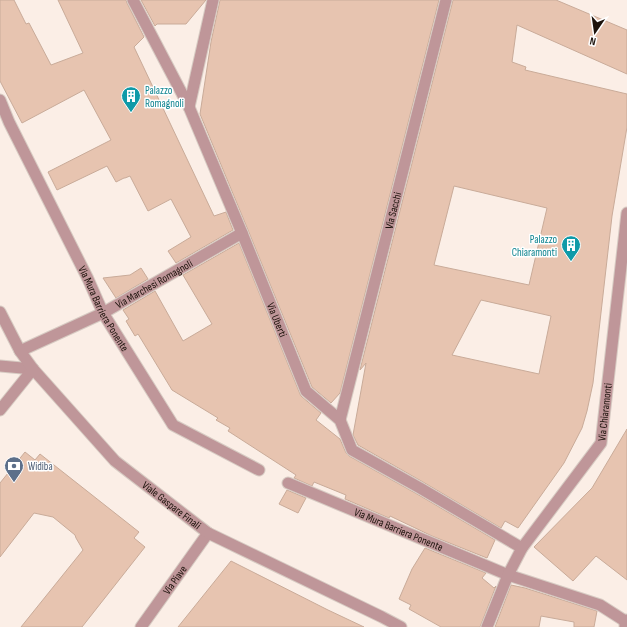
<svg xmlns="http://www.w3.org/2000/svg" width="627" height="627" font-family="'Sofia Sans Condensed',sans-serif">
<style>
.building{fill:#e7c4b0;stroke:#c9ab99;fill-rule:evenodd}
.lines{fill:none;stroke-linecap:round;stroke-linejoin:round}
.pedestrian-casing{stroke:#d7cbc3;stroke-width:13}
.minor-casing{stroke:#d7cbc3;stroke-width:13}
.tertiary-casing{stroke:#d7cbc3;stroke-width:13}
.pedestrian{stroke:#bf9699;stroke-width:11}
.minor{stroke:#bf9699;stroke-width:11}
.tertiary{stroke:#bf9699;stroke-width:11}
.labels{text-anchor:middle;dominant-baseline:central;stroke-width:3;stroke-linejoin:round;paint-order:stroke}
.culture-label{font-size:11px;fill:#0d838f;stroke:#fff;text-anchor:start}
.street-label{font-size:11px;fill:#1d130c;stroke:#fff}
.service-label{font-size:11px;fill:#4e5e75;stroke:#fff;text-anchor:start}
</style>
<rect width="100%" height="100%" fill="#fbeee6"/>
<g class="building">
<polygon points="0,0 14,0 26,24 29,23 51,65 83,53 58,0 126,0 127,3 144,37 134,47 214,216 226,212 233,230 176,263 168,251 191,237 171,199 148,211 130,176 125,178 124,178 116,182 107,166 57,190 48,172 111,140 84,90 22,123 0,81"/>
<polygon points="141,0 206,0 186,24 157,24 155,26"/>
<polygon points="220,0 439,0 340,393 331,403 312,387 248,230 200,114 211,42"/>
<path d="M453 0H556L627 30V74L517 25 512 62 526 67 525 70 627 94V127L612 216 593 383 587 411 582 428 564 463 518 528 505 521 501 528 423 482 358 445 353 435 366 363 360 370ZM454 186 547 208 529 285 434 265ZM481 300 551 316 539 374 452 355Z"/>
<polygon points="239,243 300,394 301,396 321,413 316,420 340,439 346,453 349,456 417,494 495,540 487,558 432,536 390,516 389,518 345,499 346,495 314,482 312,486 294,478 296,475 228,431 230,428 216,420 218,418 172,390 138,334 135,336 126,321 129,319 123,310 155,291 183,341 212,324 183,275"/>
<polygon points="141,268 148,279 116,298 103,278 130,275"/>
<polygon points="627,429 627,580 596,556 573,581 534,547 592,488"/>
<polygon points="25,452 35,460 40,454 139,532 134,538 145,547 82,627 21,627 83,550 76,538 75,535 53,517 34,513 0,557 0,483"/>
<polygon points="287,490 306,498 298,513 279,504"/>
<polygon points="425,548 486,573 482,578 494,588 496,586 480,627 441,627 409,609 411,605 399,599 412,569"/>
<polygon points="231,561 328,610 364,627 178,627"/>
<polygon points="511,585 525,588 597,611 594,627 574,627 574,622 541,616 539,627 495,627"/>
</g>
<g class="lines">
<g class="pedestrian-casing">
<polyline id="pedestrian" points="508,575 600,605 625,621"/>
</g>
<g class="minor-casing">
<g id="minor">
<path id="s1" d="M133 0 189 107 242 233 306 391 340 420 352 450 420 488 522 548"/>
<path id="s2" d="M0 100 9 122 88 279 103 313 173 425 259 470"/>
<polyline points="189,107 213,0"/>
<path id="s3" d="M20 351 103 313 242 233"/>
<polyline points="0,366 33,369"/>
<polyline points="0,410 33,369"/>
<path id="s4" d="M340 420 446 0"/>
<path id="s5" d="M288 483 508 575"/>
<path id="s6" d="M141 627 208 533"/>
<path id="s7" d="M487 627 508 575 522 548 601 443 627 213"/>
<polyline points="625,627 625,621 627,620"/>
</g>
</g>
<g class="tertiary-casing">
<g id="tertiary">
<path id="s8" d="M0 312 20 351 33 369 115 461 208 533 382 617 401 627"/>
</g>
</g>
<use href="#pedestrian" class="pedestrian"/>
<use href="#minor" class="minor"/>
<use href="#tertiary" class="tertiary"/>
</g>
<defs>
<g id="building-pin" transform="scale(1)"><path d="M0 17L-7.5 6A9.5 9.5 0 1 1 7.5 6Z" fill="#0f9aa8" stroke="#fff"/><path d="M-4-6H4V6H1V3H-1V6H-4ZM-2.5-4.3h1.7v1.8h-1.7ZM.8-4.3h1.7v1.8H.8ZM-2.5-1h1.7V.8h-1.7ZM.8-1h1.7V.8H.8Z" fill="#fff"/></g>
<g id="bank-pin" transform="scale(1)"><path d="M0 17L-7.5 6A9.5 9.5 0 1 1 7.5 6Z" fill="#5c6f8a" stroke="#fff"/><path d="M-6-4H6V4H-6ZM0-2.3a2.3 2.3 0 1 0 0 4.6a2.3 2.3 0 1 0 0-4.6Z" fill="#fff"/></g>
</defs>
<g fill-rule="evenodd">
<use href="#building-pin" x="131" y="96"/>
<use href="#building-pin" x="571" y="245"/>
<use href="#bank-pin" x="14" y="466"/>
</g>
<g class="labels">
<g class="culture-label">
<text x="145" y="90">Palazzo<tspan x="145" dy="13">Romagnoli</tspan></text>
<text x="557" y="239" text-anchor="end">Palazzo<tspan x="557" dy="13">Chiaramonti</tspan></text>
</g>
<g class="street-label">
<text stroke="none"><textPath href="#s4" startOffset="216">Via Sacchi</textPath></text>
<text stroke="none"><textPath href="#s3" startOffset="150">Via Marchesi Romagnoli</textPath></text>
<text stroke="none"><textPath href="#s2" startOffset="233">Via Mura Barriera Ponente</textPath></text>
<text stroke="none"><textPath href="#s1" startOffset="351">Via Uberti</textPath></text>
<text stroke="none"><textPath href="#s7" startOffset="249">Via Chiaramonti</textPath></text>
<text stroke="none"><textPath href="#s8" startOffset="261">Viale Gaspare Finali</textPath></text>
<text stroke="none"><textPath href="#s5" startOffset="120">Via Mura Barriera Ponente</textPath></text>
<text stroke="none"><textPath href="#s6" startOffset="58">Via Piave</textPath></text>
</g>
<g class="service-label">
<text x="28" y="466">Widiba</text>
</g>
</g>
<g transform="translate(595 32) rotate(193)" stroke="#ffffff" stroke-width="3" paint-order="stroke">
<path d="M0-3L7 15L0 10L-7 15Z" fill="#1d130c"/>
<text y="-6" font-size="11" font-weight="bold" text-anchor="middle" fill="#1d130c">N</text>
</g>
</svg>
